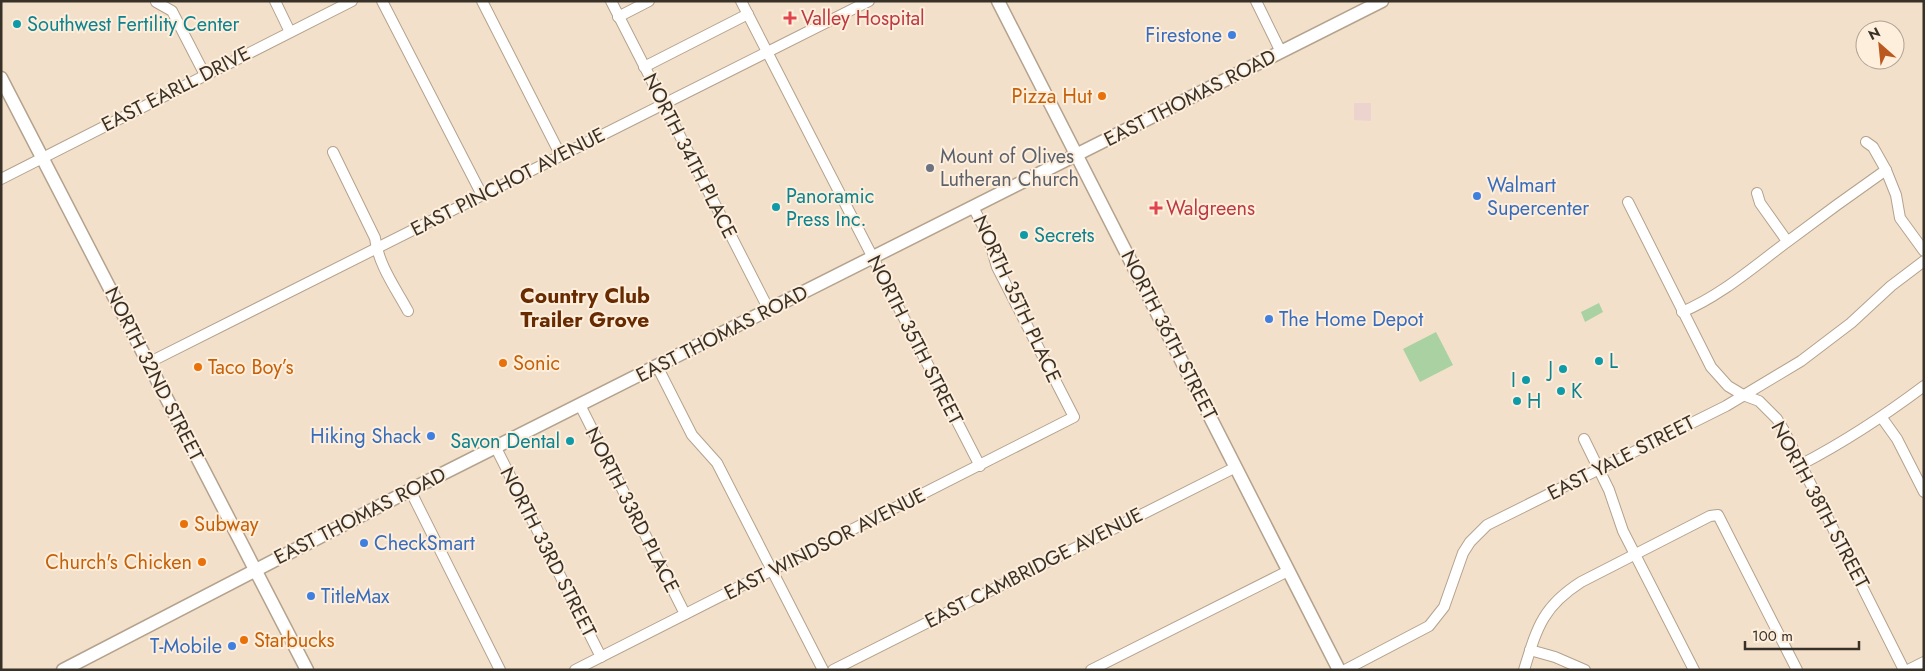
<svg xmlns="http://www.w3.org/2000/svg" width="1925" height="671" font-family="Jost,sans-serif">
<style>
.industrial{fill:#edd3cd}
.green{fill:#a9d1a2}
.lines{fill:none;stroke-linecap:round;stroke-linejoin:round}
.minor-casing{stroke:#b4a28d;stroke-width:12}
.major-casing{stroke:#b4a28d;stroke-width:15}
.minor{stroke:#fff;stroke-width:10}
.major{stroke:#fff;stroke-width:12}
.health-dot{fill:#e0444e;stroke:#feeedc;stroke-width:2}
.culture-dot{fill:#0f9aa8;stroke:#feeedc;stroke-width:2}
.shop-dot{fill:#3f7fe0;stroke:#feeedc;stroke-width:2}
.food-dot{fill:#e8710a;stroke:#feeedc;stroke-width:2}
.worship-dot{fill:#6b7280;stroke:#feeedc;stroke-width:2}
.labels{text-anchor:middle;dominant-baseline:central;stroke-width:4;stroke-linejoin:round;paint-order:stroke}
.health-label{font-size:20px;fill:#be3a42;stroke:#feeedc;text-anchor:start}
.culture-label{font-size:20px;fill:#0d838f;stroke:#feeedc;text-anchor:start}
.shop-label{font-size:20px;fill:#366cbe;stroke:#feeedc;text-anchor:start}
.street-label{font-size:20px;fill:#383128;stroke:#feeedc}
.food-label{font-size:20px;fill:#c56008;stroke:#feeedc;text-anchor:start}
.worship-label{font-size:20px;fill:#5b616d;stroke:#feeedc;text-anchor:start}
.neighbourhood-label{font-size:21px;font-weight:bold;fill:#672a01;stroke:#feeedc}
</style>
<rect width="100%" height="100%" fill="#f3e0ca"/>
<polygon class="industrial" points="1354,103 1371,103 1371,121 1354,120"/>
<g class="green">
<polygon points="1599,303 1603,312 1585,322 1581,312"/>
<polygon points="1436,332 1453,365 1420,382 1403,349"/>
</g>
<g class="lines">
<g class="minor-casing">
<g id="minor">
<polyline points="275,1 290,32"/>
<polyline points="382,1 482,195"/>
<polyline points="482,1 561,156"/>
<polyline points="611,1 769,310"/>
<polyline points="741,1 980,466"/>
<polyline points="1256,1 1281,52"/>
<polyline points="156,2 172,11 205,75"/>
<polyline points="618,17 649,1"/>
<polyline points="644,67 748,14"/>
<polyline points="1866,142 1873,147 1886,170 1896,195 1900,218 1924,251"/>
<path d="M333 152 375 238C378 264 396 289 408 311"/>
<polyline points="1,179 352,1"/>
<polyline points="1757,193 1760,203 1787,241"/>
<polyline points="1628,202 1711,367 1728,386 1743,395 1759,401 1777,419 1783,429 1904,670"/>
<path d="M1682 312C1722 295 1753 267 1787 242 1820 217 1853 193 1886 170"/>
<polyline points="148,363 869,1"/>
<polyline points="657,366 692,435 717,463 823,670"/>
<polyline points="580,405 685,614"/>
<polyline points="1882,418 1897,439 1924,492"/>
<polyline points="1584,439 1609,490 1623,531 1694,670"/>
<polyline points="496,448 601,657"/>
<path d="M1802 464C1846 441 1884 416 1924 386"/>
<polyline points="410,490 500,670"/>
<polyline points="1530,650 1555,657 1585,670"/>
<polyline points="575,670 1074,417 997,267 988,236 973,207"/>
<polyline points="833,670 1236,467"/>
<polyline points="1091,670 1288,571"/>
<polyline points="1345,670 1429,626 1444,607 1463,553 1470,542 1487,525 1726,406 1801,361 1851,323 1891,286 1924,261"/>
<path d="M1524 670C1537 628 1542 607 1581 582L1710 516 1718 515 1797 670"/>
<polyline points="1908,670 1924,662"/>
</g>
</g>
<g class="major-casing">
<g id="major">
<polyline points="998,1 1339,670"/>
<polyline points="1,78 307,670"/>
<polyline points="63,670 424,483 1382,1"/>
</g>
</g>
<use href="#minor" class="minor"/>
<use href="#major" class="major"/>
</g>
<g class="health-dot">
<path d="M787.5 10.5h5v5h5v5h-5v5h-5v-5h-5v-5h5z"/>
<path d="M1153.5 200.5h5v5h5v5h-5v5h-5v-5h-5v-5h5z"/>
</g>
<g class="culture-dot">
<circle cx="17" cy="24" r="5"/>
<circle cx="776" cy="207" r="5"/>
<circle cx="1024" cy="235" r="5"/>
<circle cx="1599" cy="361" r="5"/>
<circle cx="1563" cy="369" r="5"/>
<circle cx="1526" cy="380" r="5"/>
<circle cx="1561" cy="391" r="5"/>
<circle cx="1517" cy="401" r="5"/>
<circle cx="570" cy="441" r="5"/>
</g>
<g class="shop-dot">
<circle cx="1232" cy="35" r="5"/>
<circle cx="1477" cy="196" r="5"/>
<circle cx="1269" cy="319" r="5"/>
<circle cx="431" cy="436" r="5"/>
<circle cx="364" cy="543" r="5"/>
<circle cx="311" cy="596" r="5"/>
<circle cx="232" cy="646" r="5"/>
</g>
<g class="food-dot">
<circle cx="1102" cy="96" r="5"/>
<circle cx="503" cy="363" r="5"/>
<circle cx="198" cy="367" r="5"/>
<circle cx="184" cy="524" r="5"/>
<circle cx="202" cy="562" r="5"/>
<circle cx="244" cy="640" r="5"/>
</g>
<circle class="worship-dot" cx="930" cy="168" r="5"/>
<g class="labels">
<g class="health-label">
<text x="801" y="18">Valley Hospital</text>
<text x="1166" y="208">Walgreens</text>
</g>
<g class="culture-label">
<text x="27" y="24">Southwest Fertility Center</text>
<text x="786" y="196">Panoramic<tspan x="786" dy="23">Press Inc.</tspan></text>
<text x="1034" y="235">Secrets</text>
<text x="1609" y="361">L</text>
<text x="1553" y="369" text-anchor="end">J</text>
<text x="1516" y="380" text-anchor="end">I</text>
<text x="1571" y="391">K</text>
<text x="1527" y="401">H</text>
<text x="560" y="441" text-anchor="end">Savon Dental</text>
</g>
<g class="shop-label">
<text x="1222" y="35" text-anchor="end">Firestone</text>
<text x="1487" y="185">Walmart<tspan x="1487" dy="23">Supercenter</tspan></text>
<text x="1279" y="319">The Home Depot</text>
<text x="421" y="436" text-anchor="end">Hiking Shack</text>
<text x="374" y="543">CheckSmart</text>
<text x="321" y="596">TitleMax</text>
<text x="222" y="646" text-anchor="end">T-Mobile</text>
</g>
<g class="street-label">
<text transform="translate(176 89) rotate(-27)">EAST EARLL DRIVE</text>
<text transform="translate(1190 98) rotate(-27)">EAST THOMAS ROAD</text>
<text transform="translate(690 156) rotate(63)">NORTH 34TH PLACE</text>
<text transform="translate(508 182) rotate(-27)">EAST PINCHOT AVENUE</text>
<text transform="translate(1017 299) rotate(65)">NORTH 35TH PLACE</text>
<text transform="translate(722 334) rotate(-27)">EAST THOMAS ROAD</text>
<text transform="translate(1169 335) rotate(63)">NORTH 36TH STREET</text>
<text transform="translate(915 340) rotate(63)">NORTH 35TH STREET</text>
<text transform="translate(154 374) rotate(63)">NORTH 32ND STREET</text>
<text transform="translate(1621 458) rotate(-27)">EAST YALE STREET</text>
<text transform="translate(1820 505) rotate(62)">NORTH 38TH STREET</text>
<text transform="translate(632 510) rotate(63)">NORTH 33RD PLACE</text>
<text transform="translate(360 516) rotate(-27)">EAST THOMAS ROAD</text>
<text transform="translate(825 544) rotate(-27)">EAST WINDSOR AVENUE</text>
<text transform="translate(548 552) rotate(63)">NORTH 33RD STREET</text>
<text transform="translate(1034 568) rotate(-27)">EAST CAMBRIDGE AVENUE</text>
</g>
<g class="food-label">
<text x="1092" y="96" text-anchor="end">Pizza Hut</text>
<text x="513" y="363">Sonic</text>
<text x="208" y="367">Taco Boy’s</text>
<text x="194" y="524">Subway</text>
<text x="192" y="562" text-anchor="end">Church's Chicken</text>
<text x="254" y="640">Starbucks</text>
</g>
<g class="worship-label">
<text x="940" y="156">Mount of Olives<tspan x="940" dy="23">Lutheran Church</tspan></text>
</g>
<g class="neighbourhood-label">
<text x="585" y="296">Country Club<tspan x="585" dy="24">Trailer Grove</tspan></text>
</g>
</g>
<rect width="1925" height="671" fill="none" stroke="#383128" stroke-width="5"/>
<g transform="translate(1880 45) rotate(333)"><circle r="24" fill="#feeedc" stroke="#afa294"/>
<path d="M0-4L9 19L0 12L-9 19Z" fill="#ba581d"/>
<text y="-8" font-size="14" font-weight="bold" text-anchor="middle" fill="#383128">N</text>
</g>
<path d="M1745 641v8h114v-8" fill="none" stroke="#383128" stroke-width="2.5"/>
<text x="1752" y="641" font-size="15" fill="#383128" stroke="#feeedc" stroke-width="4" paint-order="stroke">100 m</text>
</svg>
